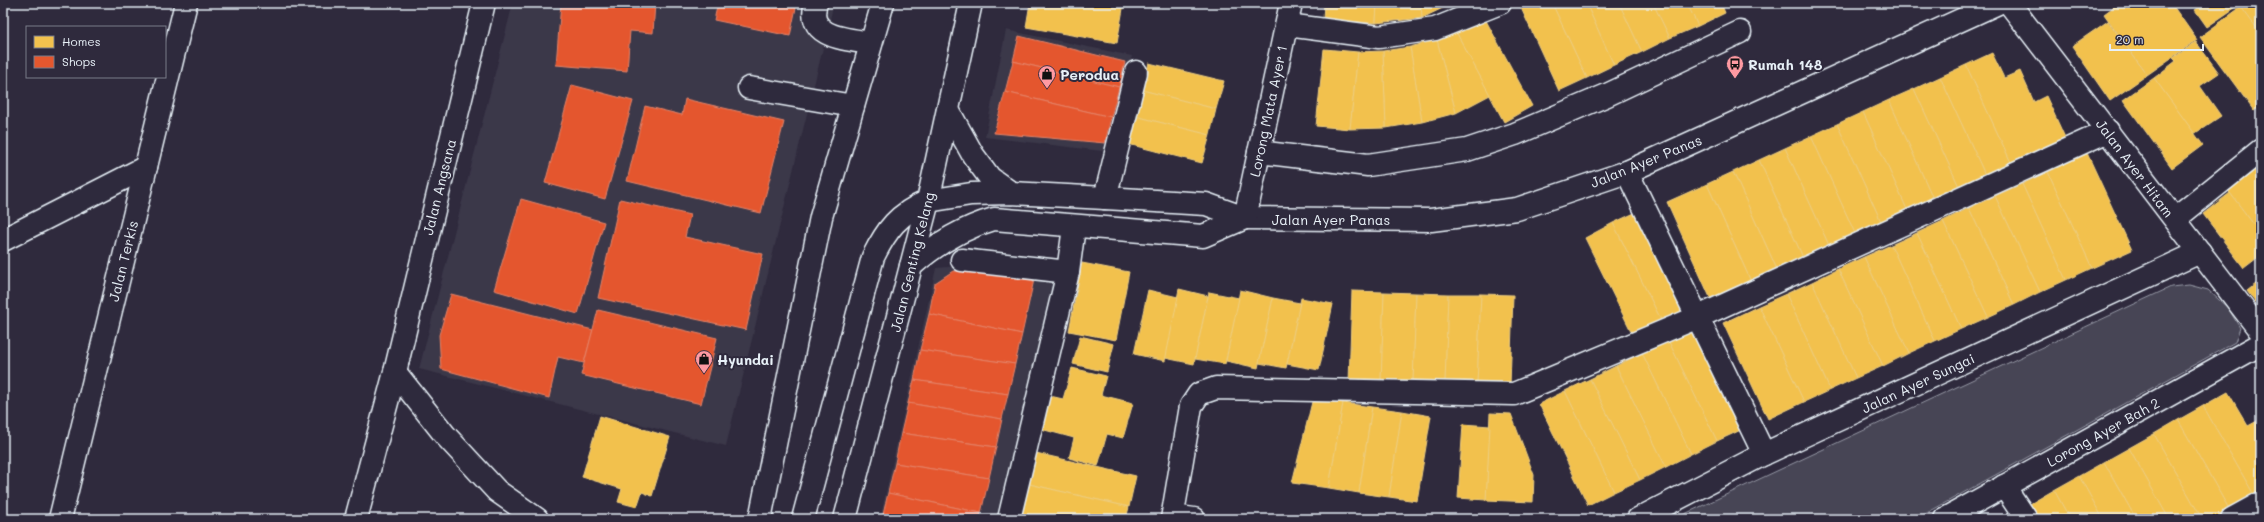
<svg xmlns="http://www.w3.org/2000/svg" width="2264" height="522" font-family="Mali,sans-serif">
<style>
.built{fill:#3b3749}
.green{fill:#464455;stroke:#979aa6}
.homes{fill:#f2c14e;stroke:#efcf81}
.shops{fill:#e4572e;stroke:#e5856b}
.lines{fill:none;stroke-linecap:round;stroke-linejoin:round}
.minor-casing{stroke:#e8f1f8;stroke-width:25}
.major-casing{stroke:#e8f1f8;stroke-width:25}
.minor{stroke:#2f2a3d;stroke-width:22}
.major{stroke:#2f2a3d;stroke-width:22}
.labels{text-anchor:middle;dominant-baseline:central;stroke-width:4;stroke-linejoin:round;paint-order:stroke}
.poi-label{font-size:14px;font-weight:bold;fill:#e8f1f8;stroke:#2f2a3d;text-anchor:start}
.street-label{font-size:14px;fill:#e8f1f8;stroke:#2f2a3d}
</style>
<rect width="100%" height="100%" fill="#2f2a3d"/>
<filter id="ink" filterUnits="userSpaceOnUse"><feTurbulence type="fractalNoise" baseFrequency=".025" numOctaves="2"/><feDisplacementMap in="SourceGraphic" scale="8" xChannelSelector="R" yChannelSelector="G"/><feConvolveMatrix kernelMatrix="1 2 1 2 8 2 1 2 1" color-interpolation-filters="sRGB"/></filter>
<g filter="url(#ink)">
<g class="built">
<polygon points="513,3 834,3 726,446 419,369"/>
<polygon points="1006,30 1132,56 1110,152 985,137"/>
<polygon points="959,266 1057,279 1001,519 880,519 936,268"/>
</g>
<polygon class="green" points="2189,285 2208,290 2228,308 2240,328 2235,342 1916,519 1674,519 2171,287"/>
<g class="homes">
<polygon points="1030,3 1124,3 1117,43 1026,27"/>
<polygon points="1324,3 1377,3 1376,23 1323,20"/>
<polygon points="1377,3 1421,3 1422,18 1376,23"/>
<polygon points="1421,3 1453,3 1422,18"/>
<polygon points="1532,3 1552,3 1587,78 1559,91 1521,8"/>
<polygon points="1552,3 1586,3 1614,65 1587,78"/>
<polygon points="1586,3 1619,3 1642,52 1614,65"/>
<polygon points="1619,3 1653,3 1670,38 1642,52"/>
<polygon points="1653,3 1687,3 1698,26 1670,38"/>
<polygon points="1687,3 1721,3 1725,13 1698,26"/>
<polygon points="2119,3 2171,3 2197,40 2147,75 2104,14"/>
<polygon points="2201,3 2242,3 2207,27 2195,10 2202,5"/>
<polygon points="2247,3 2261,3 2261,34 2241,7"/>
<polygon points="2241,7 2261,34 2261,106 2254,111 2200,37"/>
<polygon points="1483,15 1532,106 1504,122 1455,30"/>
<polygon points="2108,21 2147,75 2110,101 2072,46"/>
<polygon points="1455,30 1490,95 1456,113 1437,40"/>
<polygon points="1437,40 1456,113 1422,122 1410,47"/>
<polygon points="2196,42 2219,73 2200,86 2221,116 2194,134 2154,78 2176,61 2173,58"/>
<polygon points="1410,47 1422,122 1386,128 1383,51"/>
<polygon points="1324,49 1358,52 1350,129 1316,126"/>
<polygon points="1383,51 1386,128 1350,129 1358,52"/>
<polygon points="1992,53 2004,78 2020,71 2034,102 2046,96 2067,142 2013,167 1966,65"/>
<polygon points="1149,63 1224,81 1216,109 1142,90"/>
<polygon points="1966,65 2013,167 1987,179 1940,77"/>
<polygon points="1940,77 1987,179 1961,191 1914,89"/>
<polygon points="2154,78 2203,145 2172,168 2123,100"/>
<polygon points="1914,89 1961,191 1935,203 1889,100"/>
<polygon points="1142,90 1216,109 1210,135 1135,116"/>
<polygon points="1889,100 1935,203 1909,214 1863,112"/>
<polygon points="1863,112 1909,214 1883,226 1837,124"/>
<polygon points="1135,116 1210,135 1202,163 1128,144"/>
<polygon points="1837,124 1883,226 1857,238 1811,136"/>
<polygon points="1811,136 1857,238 1831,250 1785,148"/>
<polygon points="1785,148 1831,250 1805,262 1759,160"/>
<polygon points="2087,153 2132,250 2092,268 2048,172"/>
<polygon points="2261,159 2261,234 2223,184"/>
<polygon points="1759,160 1805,262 1779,274 1733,172"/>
<polygon points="1733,172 1779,274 1753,286 1707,184"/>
<polygon points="2048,172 2092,268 2066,280 2022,184"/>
<polygon points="1707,184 1753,286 1713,304 1667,202"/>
<polygon points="2022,184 2066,280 2040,292 1995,196"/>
<polygon points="2230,193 2261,234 2261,255 2244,268 2203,214"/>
<polygon points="1995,196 2040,292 2014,305 1969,208"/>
<polygon points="1969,208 2014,305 1988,317 1943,221"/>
<polygon points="1641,210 1690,311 1663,324 1613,223"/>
<polygon points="1943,221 1988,317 1961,329 1917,233"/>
<polygon points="1613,223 1663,324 1635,339 1585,238"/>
<polygon points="1917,233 1961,329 1935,341 1891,245"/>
<polygon points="1891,245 1935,341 1909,353 1864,257"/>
<polygon points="1864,257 1909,353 1883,366 1838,269"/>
<polygon points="1082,263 1129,272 1116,340 1069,331"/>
<polygon points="1838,269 1883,366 1856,378 1812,282"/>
<polygon points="2261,280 2261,310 2247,291"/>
<polygon points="1812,282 1856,378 1830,390 1786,294"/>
<polygon points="1179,289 1208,296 1194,364 1165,358"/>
<polygon points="1148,290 1178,297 1165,361 1134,354"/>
<polygon points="1240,290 1273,298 1258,368 1226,361"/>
<polygon points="1352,291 1384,292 1381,383 1349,382"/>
<polygon points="1209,292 1239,298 1225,364 1195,359"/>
<polygon points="1384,292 1416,293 1413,384 1381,383"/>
<polygon points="1416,293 1448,294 1445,385 1413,384"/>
<polygon points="1448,294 1481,294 1477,385 1445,385"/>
<polygon points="1481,294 1513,295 1510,386 1477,385"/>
<polygon points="1786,294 1830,390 1804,402 1759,306"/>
<polygon points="1273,298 1300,303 1286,368 1259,363"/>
<polygon points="1301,298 1333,304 1319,370 1287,364"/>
<polygon points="1759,306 1804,402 1768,419 1723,323"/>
<polygon points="1694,328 1743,429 1717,441 1668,340"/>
<polygon points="1080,336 1114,344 1107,372 1073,364"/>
<polygon points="1668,340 1717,441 1691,454 1642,353"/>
<polygon points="1642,353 1691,454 1666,467 1616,366"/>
<polygon points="1616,366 1666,467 1640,480 1590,379"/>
<polygon points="1072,368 1106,376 1101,395 1133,403 1123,438 1107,434 1098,466 1069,458 1074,438 1041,429 1050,396 1063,399"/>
<polygon points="1590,379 1640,480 1614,492 1565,391"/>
<polygon points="1565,391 1614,492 1588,505 1539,404"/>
<polygon points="2228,392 2248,426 2261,419 2261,500 2258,502 2203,406"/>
<polygon points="1313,398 1343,403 1329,488 1292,483"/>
<polygon points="1343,403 1372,407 1359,493 1329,488"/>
<polygon points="2203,406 2258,502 2233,516 2178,420"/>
<polygon points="1372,407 1402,411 1389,497 1359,493"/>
<polygon points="1402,411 1431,416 1417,501 1389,497"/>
<polygon points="1490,413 1511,414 1534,475 1533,502 1486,500"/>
<polygon points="600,416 670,437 652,496 642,492 637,507 618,502 622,489 582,477"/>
<polygon points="2178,420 2233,516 2228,519 2202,519 2154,434"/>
<polygon points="1463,424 1490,426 1486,500 1458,498"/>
<polygon points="2154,434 2202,519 2169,519 2129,448"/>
<polygon points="2129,448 2169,519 2136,519 2104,462"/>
<polygon points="1036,453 1136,476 1129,507 1029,484"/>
<polygon points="2104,462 2136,519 2103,519 2079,476"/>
<polygon points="2079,476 2103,519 2070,519 2054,490"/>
<polygon points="1029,484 1129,507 1126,519 1043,519 1022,514"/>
<polygon points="2054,490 2070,519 2038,519 2030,504"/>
<polygon points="1022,514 1043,519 1021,519"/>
</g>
<g class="shops">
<polygon points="561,3 655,3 653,33 630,31 627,71 556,65"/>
<polygon points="718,3 797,3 790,36 714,20"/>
<polygon points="1019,36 1125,62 1119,87 1013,61"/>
<polygon points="1013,61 1119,87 1111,117 1005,92"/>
<polygon points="572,85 633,101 605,199 545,183"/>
<polygon points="1005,92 1111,117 1105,143 994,133"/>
<polygon points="685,99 784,122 761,213 627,181 645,106 682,115"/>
<polygon points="521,199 604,222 578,314 494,290"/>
<polygon points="620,199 690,215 685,237 763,254 746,330 598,298"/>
<polygon points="953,271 1035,275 1022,334 929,314 935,283"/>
<polygon points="451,294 593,330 584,363 558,357 549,398 441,369 439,335"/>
<polygon points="598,310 717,338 701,404 581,375"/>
<polygon points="929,314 1022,334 1015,364 920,350"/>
<polygon points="920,350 1015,364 1008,394 914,380"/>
<polygon points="914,380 1008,394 1002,419 908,403"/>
<polygon points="908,403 1002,419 996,447 901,433"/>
<polygon points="901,433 996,447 989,478 895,463"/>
<polygon points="895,463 989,478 981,513 888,493"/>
<polygon points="888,493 981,513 979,519 882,519"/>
</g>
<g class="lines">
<g class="minor-casing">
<g id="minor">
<path d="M816 3C805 38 847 39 871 43"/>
<polyline points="2009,3 2261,332"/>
<polyline points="1287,25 1379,37 1435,29 1500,3"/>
<polyline points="749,88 853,106"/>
<polyline points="1259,152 1368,165 1467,150 1515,134 1607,95 1740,32"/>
<polyline points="1627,172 1764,454"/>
<polyline points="1105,198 1136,72"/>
<polyline points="928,201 971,194 1011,193 1105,198 1206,204 1245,218 1431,220 1517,209 1627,172 1998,3"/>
<polyline points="1245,218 1291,3"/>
<polyline points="2175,219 2261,150"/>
<polyline points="3,240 146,167"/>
<polyline points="962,260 1068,272"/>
<path d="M911 266C936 244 962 228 994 219L1203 236 1245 218"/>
<polyline points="395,372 445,435 497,491 537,519"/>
<polyline points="2004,486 2026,519"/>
<polyline points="1173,516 1194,519"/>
<polyline points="60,519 186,3"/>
<polyline points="356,519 395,372 484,3"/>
<polyline points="1009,519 1068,272 1074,227"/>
<polyline points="1172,519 1191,406 1199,394 1216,388 1514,394 1698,317 2108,131"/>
<polyline points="1638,519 1764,454 2200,252"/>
<polyline points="1945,519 2261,344"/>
<polyline points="2232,519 2261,503"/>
</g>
</g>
<g class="major-casing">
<g id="major">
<polyline points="948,110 973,155 990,178 1011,193"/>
<polyline points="760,519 821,217 883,3"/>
<path d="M803 519 873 257C887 229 898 214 928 201"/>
<polyline points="845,519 928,201 971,3"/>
</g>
</g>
<use href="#minor" class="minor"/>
<use href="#major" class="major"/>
</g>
</g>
<defs>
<g id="bus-pin" transform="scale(0.9)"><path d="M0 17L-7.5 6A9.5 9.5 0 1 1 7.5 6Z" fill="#ff9aa2" stroke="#2f2a3d"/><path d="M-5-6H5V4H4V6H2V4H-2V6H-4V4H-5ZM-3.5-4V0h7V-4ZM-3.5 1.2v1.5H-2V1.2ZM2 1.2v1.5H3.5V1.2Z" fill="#111"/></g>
<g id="shop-pin" transform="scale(0.9)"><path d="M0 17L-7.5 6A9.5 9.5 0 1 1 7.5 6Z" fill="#ff9aa2" stroke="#2f2a3d"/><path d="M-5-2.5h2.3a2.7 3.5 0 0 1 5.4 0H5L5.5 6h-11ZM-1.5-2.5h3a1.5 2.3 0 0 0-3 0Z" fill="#111"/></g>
</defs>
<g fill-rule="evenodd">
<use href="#bus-pin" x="1735" y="64"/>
<use href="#shop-pin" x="1047" y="74"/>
<use href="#shop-pin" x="704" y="359"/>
</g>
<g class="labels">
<g class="poi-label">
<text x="1748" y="64">Rumah 148</text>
<text x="1060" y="74">Perodua</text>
<text x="717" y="359">Hyundai</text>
</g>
<g class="street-label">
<text transform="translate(1268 111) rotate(-78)">Lorong Mata Ayer 1</text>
<text transform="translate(1646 161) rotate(-22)">Jalan Ayer Panas</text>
<text transform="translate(2135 168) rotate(53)">Jalan Ayer Hitam</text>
<text transform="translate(439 187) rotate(-76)">Jalan Angsana</text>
<text x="1331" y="219">Jalan Ayer Panas</text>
<text transform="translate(123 261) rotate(-76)">Jalan Terkis</text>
<text transform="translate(912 262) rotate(-76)">Jalan Genting Kelang</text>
<text transform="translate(1918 383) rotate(-25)">Jalan Ayer Sungai</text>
<text transform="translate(2103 432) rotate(-29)">Lorong Ayer Bah 2</text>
</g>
</g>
<rect width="2264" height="522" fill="none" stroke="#2f2a3d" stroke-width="16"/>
<rect x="8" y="8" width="2248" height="506" fill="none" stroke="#e8f1f8" stroke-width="1.5" filter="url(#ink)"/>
<rect x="26" y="26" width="140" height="52" fill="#2f2a3d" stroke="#797a88"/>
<rect x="34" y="36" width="20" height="12" fill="#f2c14e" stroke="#797a88"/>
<text x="62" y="46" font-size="12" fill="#e8f1f8">Homes</text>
<rect x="34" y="56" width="20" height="12" fill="#e4572e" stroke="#797a88"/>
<text x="62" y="66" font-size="12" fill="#e8f1f8">Shops</text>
<path d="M2110 44v6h93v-6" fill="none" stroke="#e8f1f8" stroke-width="2"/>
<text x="2116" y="44" font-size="12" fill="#e8f1f8" stroke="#2f2a3d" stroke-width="3" paint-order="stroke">20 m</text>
</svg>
